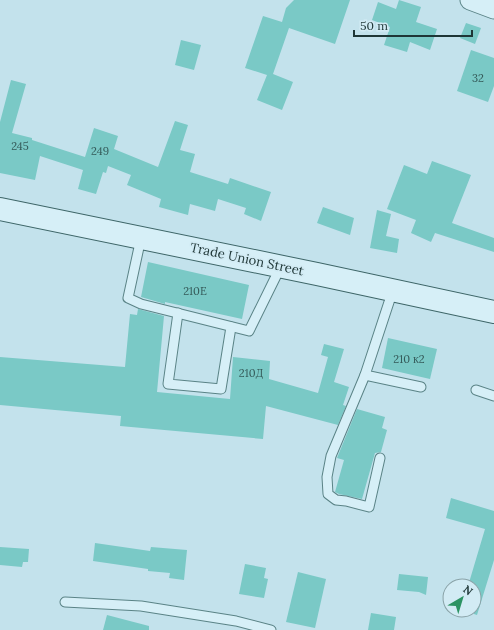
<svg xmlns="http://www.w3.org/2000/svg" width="494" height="630" font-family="Lora,serif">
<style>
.building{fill:#7ac9c6}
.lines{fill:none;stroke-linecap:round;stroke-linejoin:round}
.lane-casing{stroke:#5a8386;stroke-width:11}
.street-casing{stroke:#5a8386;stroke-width:21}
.secondary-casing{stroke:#3e6668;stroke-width:24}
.lane{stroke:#d6eff7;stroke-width:9}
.street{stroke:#d6eff7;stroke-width:19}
.secondary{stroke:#d6eff7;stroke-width:22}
.labels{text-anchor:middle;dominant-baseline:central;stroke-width:3.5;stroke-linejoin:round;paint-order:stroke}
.number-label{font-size:11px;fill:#355b5a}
.street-label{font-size:13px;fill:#1e3636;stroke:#d2ebf4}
</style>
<rect width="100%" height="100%" fill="#c3e2ec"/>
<g class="building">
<polygon points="294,0 350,0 335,44 289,28 273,74 293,82 282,110 257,100 267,75 245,68 263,16 282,22 286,8"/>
<polygon points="399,0 421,7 416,22 437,29 430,50 410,42 407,52 384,45 390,27 372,20 378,2 396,9"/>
<polygon points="466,23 481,28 475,44 460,38"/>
<polygon points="181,40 201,45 194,70 175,65"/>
<polygon points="471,50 494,58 494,86 488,102 457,91"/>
<polygon points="11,80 26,84 12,133 32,138 32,140 85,157 94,128 118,136 114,149 158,167 175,121 188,125 180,150 195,154 190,172 228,184 230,178 271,192 261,221 244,214 246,208 218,199 215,211 190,204 188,215 159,207 161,199 127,185 131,175 108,166 106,173 103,172 96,194 78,189 83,170 40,156 35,180 0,173 0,122"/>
<polygon points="432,161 471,175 452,223 494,238 494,252 435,233 431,242 411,233 416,220 387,209 404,165 427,174"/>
<polygon points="323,207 354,218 350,235 317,223"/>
<polygon points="377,210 391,214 386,236 399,239 397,253 370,248"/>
<polygon points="148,262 249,285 242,319 165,302 165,304 141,297"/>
<polygon points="138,309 164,316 157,392 230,399 233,357 270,361 269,379 318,393 328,357 321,355 324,344 344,349 334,382 349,387 343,405 346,406 338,425 266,406 263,439 120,426 121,416 0,405 0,357 125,367 130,314 137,315"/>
<polygon points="388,338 437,349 430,379 382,368"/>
<polygon points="357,409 385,417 382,428 387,430 381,452 375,453 362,499 339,494 335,492 344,460 337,458"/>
<polygon points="451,498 494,511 494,560 477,615 474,614 474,586 468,586 485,529 446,518"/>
<polygon points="95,543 150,551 151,547 187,550 184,580 169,578 170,573 148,571 148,569 93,561"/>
<polygon points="0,547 29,549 28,562 23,562 22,567 0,565"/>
<polygon points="245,564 266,568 264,578 268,579 264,598 239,594"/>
<polygon points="298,572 326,579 315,628 286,622"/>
<polygon points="399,574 428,577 426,595 419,592 397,590"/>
<polygon points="371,613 396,617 394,630 368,630"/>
<polygon points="107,615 149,626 149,630 103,630"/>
</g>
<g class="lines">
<g class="lane-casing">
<g id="lane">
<polyline points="141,238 128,298 141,304 249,331 281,266"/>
<polyline points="393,290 365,375 421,387"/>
<polyline points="178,313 168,384 221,389 231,327"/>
<polyline points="365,375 331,456 327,477 328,494 336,500 346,501 369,507 380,458"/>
<polyline points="476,390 494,396"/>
<polyline points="65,602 141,606 236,621 271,630"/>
</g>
</g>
<g class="street-casing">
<polyline id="street" points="470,0 494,9"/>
</g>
<g class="secondary-casing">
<polyline id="secondary" points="0,209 317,274 494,312"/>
</g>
<use href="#lane" class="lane"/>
<use href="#street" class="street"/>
<use href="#secondary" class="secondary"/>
</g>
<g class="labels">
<g class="number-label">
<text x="478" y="78">32</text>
<text x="20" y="146">245</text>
<text x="100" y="151">249</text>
<text x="195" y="291">210Е</text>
<text x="409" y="359">210 к2</text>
<text x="251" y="373">210Д</text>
</g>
<g class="street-label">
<text transform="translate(247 259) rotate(12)">Trade Union Street</text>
</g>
</g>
<g transform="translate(462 598) rotate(38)"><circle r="19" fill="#d2ebf4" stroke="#8aa3a8"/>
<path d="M0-3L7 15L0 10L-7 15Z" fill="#2c9363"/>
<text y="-6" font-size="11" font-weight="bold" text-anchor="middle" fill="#1e3636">N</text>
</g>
<path d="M354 30v6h118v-6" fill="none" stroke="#1e3636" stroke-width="2"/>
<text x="360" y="30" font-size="12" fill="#1e3636" stroke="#d2ebf4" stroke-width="3" paint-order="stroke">50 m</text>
</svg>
